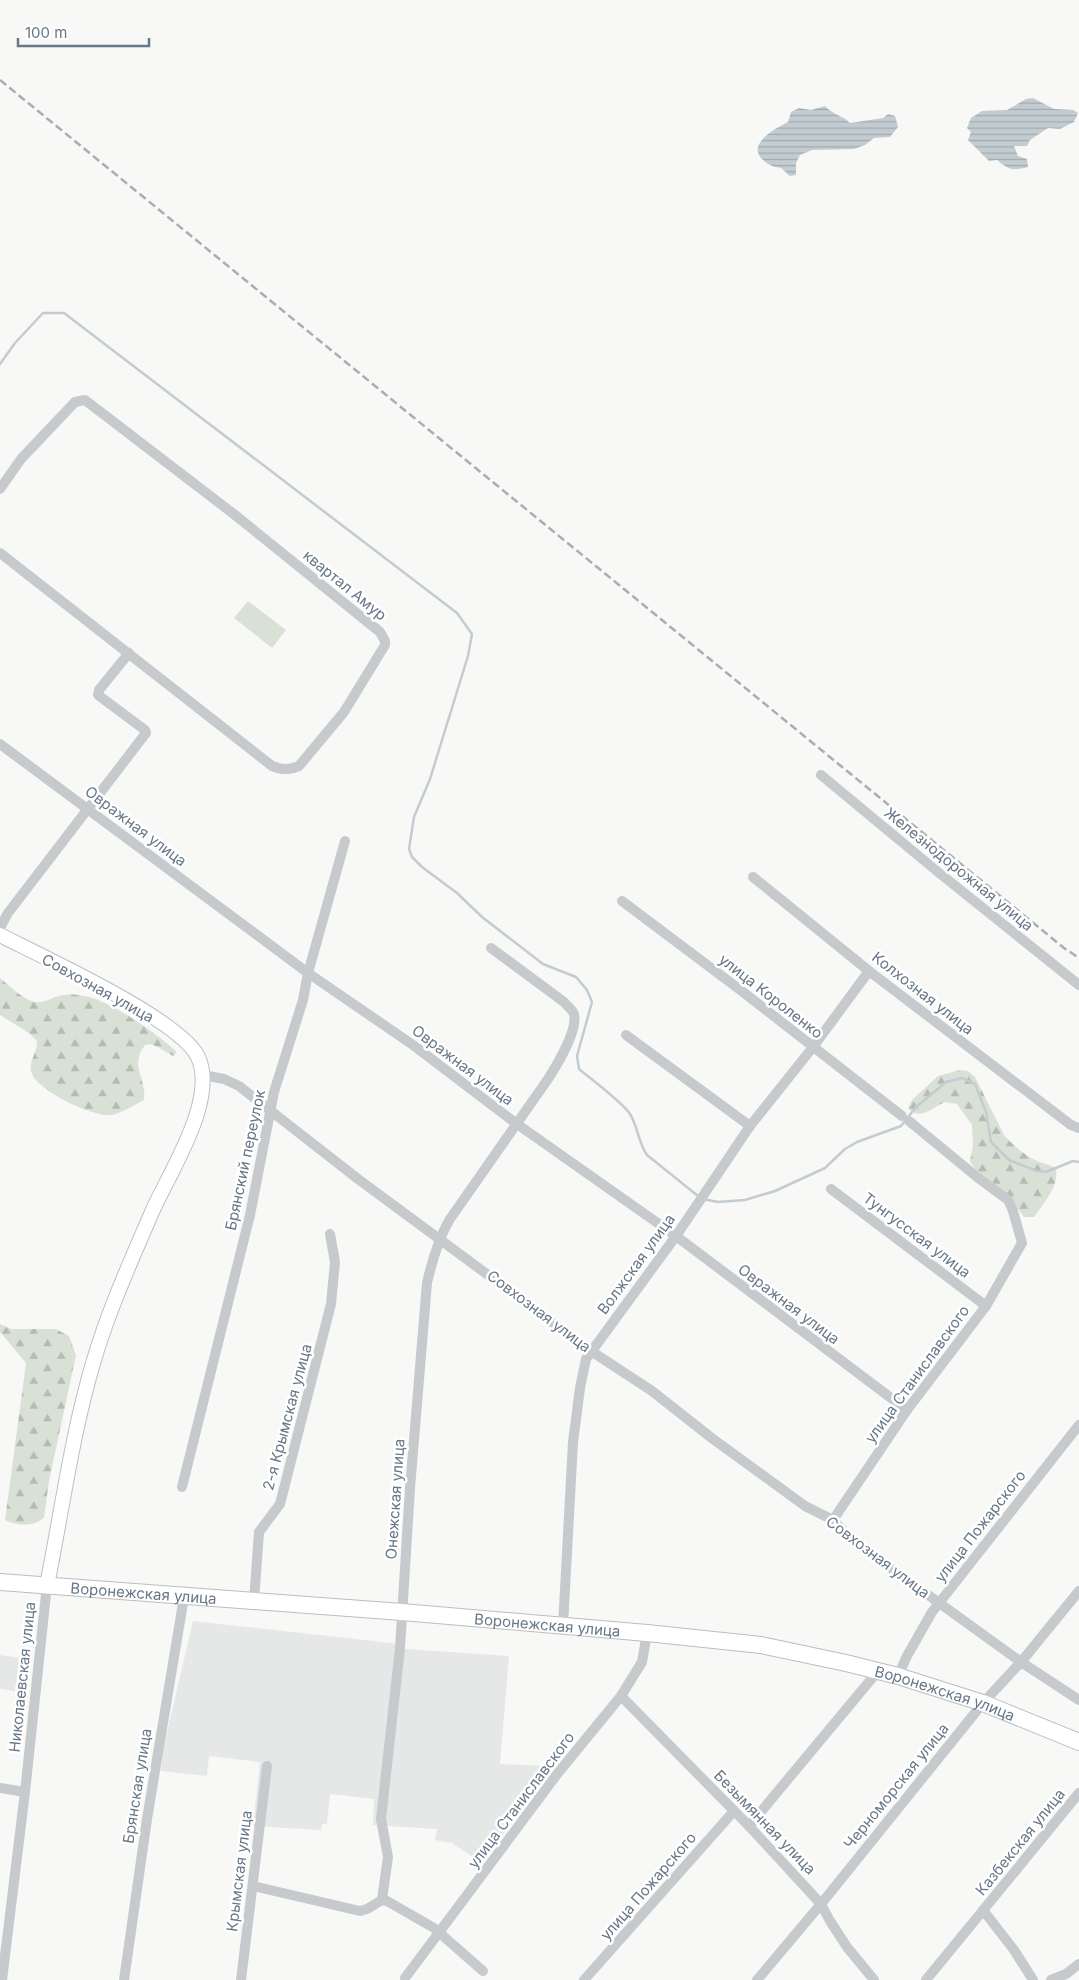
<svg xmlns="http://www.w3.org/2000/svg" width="1079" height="1980" font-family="Inter,sans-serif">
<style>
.built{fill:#e6e7e7}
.green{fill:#d9e1d6}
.forest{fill:url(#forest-firs)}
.water{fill:url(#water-rules)}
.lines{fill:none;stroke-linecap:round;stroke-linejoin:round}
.stream{stroke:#c2ccd1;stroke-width:2.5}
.secondary-casing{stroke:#babfc4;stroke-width:16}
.trunk-casing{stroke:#babec1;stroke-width:18}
.minor{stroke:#c6cacd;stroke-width:10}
.secondary{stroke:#fff;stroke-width:14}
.trunk{stroke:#fff;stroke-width:16}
.rail{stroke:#a8aeb4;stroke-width:2.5;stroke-dasharray:8 4;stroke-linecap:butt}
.labels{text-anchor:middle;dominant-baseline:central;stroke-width:5;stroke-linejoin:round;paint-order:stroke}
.street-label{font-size:15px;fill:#678;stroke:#fff}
</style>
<defs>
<pattern id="forest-firs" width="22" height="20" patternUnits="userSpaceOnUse" patternTransform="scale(1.25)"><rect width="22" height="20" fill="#d9e1d6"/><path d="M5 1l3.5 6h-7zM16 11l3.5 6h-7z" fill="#b4bbb3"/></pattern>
<pattern id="water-rules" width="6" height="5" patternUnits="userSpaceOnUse" patternTransform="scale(1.25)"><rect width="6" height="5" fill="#c2ccd1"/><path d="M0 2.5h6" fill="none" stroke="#a1aaaf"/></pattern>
</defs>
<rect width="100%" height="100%" fill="#f8f8f6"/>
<g class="built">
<polygon points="193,1621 392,1643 405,1649 509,1656 500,1764 546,1766 551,1769 482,1863 452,1843 435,1840 437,1829 373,1825 374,1799 330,1794 327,1824 322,1824 321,1830 253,1826 260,1762 209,1756 207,1776 161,1771 164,1745"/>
<polygon points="0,1655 20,1658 15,1691 0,1689"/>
</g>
<polygon class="green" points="248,601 286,630 272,648 234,618"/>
<g class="forest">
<path d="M0 978C10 986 22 999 35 1002 44 1004 55 995 65 995 70 994 78 995 84 996 110 1000 156 1033 176 1051L175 1055 173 1056 158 1047 150 1044 145 1045C129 1066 147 1079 144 1100 134 1105 124 1112 112 1115 94 1118 39 1091 32 1074 27 1063 38 1052 37 1041L29 1033 0 1015Z"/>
<path d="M960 1070 968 1071 975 1077 1004 1135C1013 1145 1024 1155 1037 1161 1043 1164 1051 1164 1056 1169 1059 1187 1043 1204 1034 1217H1024L1006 1193 975 1169 970 1161 973 1145 972 1125 957 1104 945 1102C933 1107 920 1122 908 1108L912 1100 938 1076Z"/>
<path d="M0 1324 11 1329H56L69 1336 76 1355 49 1481 44 1518C33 1527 18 1526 5 1520L26 1363 0 1332Z"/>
</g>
<g class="water">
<path d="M1033 98 1054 109 1073 110 1078 113 1074 122 1060 129 1048 128 1030 140 1027 146H1014L1018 156 1027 159 1028 167C1013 171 1009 170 997 160L989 161 968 140 971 132 967 128 971 118 982 111 1007 110 1026 99Z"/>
<path d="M825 106C833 115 842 115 850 123L883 118 888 114 895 116 898 127 890 137 874 138 865 145 854 149 812 150 800 155 796 163V175L790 176C787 174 784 170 781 168 778 167 773 167 770 165 740 148 772 130 788 122L791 112 799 108 811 110Z"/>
</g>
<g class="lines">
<g class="stream">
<path d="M0 364 15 343 43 313H64L457 613 472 634 468 656 430 779 414 817 409 849 412 857 422 867 457 893 482 917 543 964 576 977 587 990 592 1002 577 1056 579 1069C591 1079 623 1103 630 1114 638 1127 638 1142 647 1155L698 1196"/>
<polyline points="703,1199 718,1202 745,1200 775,1191 825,1168 845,1149 857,1142 901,1126 916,1107 946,1082 962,1078 975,1084 986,1112 991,1142 1009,1160 1037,1171 1046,1172 1073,1161 1079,1162"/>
</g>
<g class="secondary-casing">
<path id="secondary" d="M0 935C41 956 181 1020 198 1057 218 1100 169 1173 152 1212 131 1261 109 1309 94 1360 72 1433 62 1511 47 1585"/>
</g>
<g class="trunk-casing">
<g id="trunk">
<path id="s1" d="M0 1582 402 1612 647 1633 761 1645 846 1663 898 1676 983 1703 1079 1742"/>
</g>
</g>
<g class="minor">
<path d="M0 489 21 459 75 402 85 400 235 515 380 632 385 641V645L344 712 299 766C289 770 282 770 272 766L0 553"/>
<polyline points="0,744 308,973 413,1045 517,1124 676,1236 907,1410"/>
<polyline points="821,775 938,872 1079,985"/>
<polyline points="753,877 869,971 1071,1125 1079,1128"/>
<polyline points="622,901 743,992 902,1116"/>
<polyline points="0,928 8,913 146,733 145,730 98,695 99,690 129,653"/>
<polyline points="626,1035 750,1126"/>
<polyline points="203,1075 224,1079 239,1086 358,1179 591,1351 652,1391 713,1439 805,1506 833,1520 852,1540 1021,1662 1079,1700"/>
<polyline points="831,1189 986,1306"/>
<polyline points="182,1487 250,1215 274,1092 303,1000 308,973 345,841"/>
<polyline points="833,1520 907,1410 986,1306 1022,1243 1013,1211 1008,1200 977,1177 909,1121"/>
<polyline points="254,1601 259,1532 280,1504 331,1304 335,1262 330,1234"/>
<polyline points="563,1626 573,1442 580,1388 586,1359 676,1236 750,1126 813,1047 869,971"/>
<polyline points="898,1676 907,1656 932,1612 1079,1425"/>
<polyline points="621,1696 749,1826 821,1904 830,1921 847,1947 874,1980"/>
<polyline points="0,1788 25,1792"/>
<polyline points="749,1826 878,1671"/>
<polyline points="253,1886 360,1911 367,1909 382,1900 387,1901 434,1928 483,1971"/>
<path d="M382 1900 388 1857 381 1819 400 1648 410 1488 427 1283C432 1261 438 1239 450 1219L548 1079C557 1065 578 1030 574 1014 572 1009 567 1006 564 1002L491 948"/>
<polyline points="983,1910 1014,1950 1033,1980"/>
<polyline points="405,1978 558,1773 621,1696 642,1662 647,1633"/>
<polyline points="2,1980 25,1792 47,1585"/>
<polyline points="124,1980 147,1819 184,1597"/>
<polyline points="241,1980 267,1766"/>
<polyline points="584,1980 734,1811"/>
<polyline points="757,1980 821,1904 983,1703 1021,1662 1079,1591"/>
<polyline points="926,1980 1079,1793"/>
<polyline points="1051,1980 1066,1974 1079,1964"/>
</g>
<use href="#secondary" class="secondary"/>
<use href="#trunk" class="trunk"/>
<polyline class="rail" points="0,80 1064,948 1079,958"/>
</g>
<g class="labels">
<g class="street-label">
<text transform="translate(345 585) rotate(39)">квартал Амур</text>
<text transform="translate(136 826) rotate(37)">Овражная улица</text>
<text transform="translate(959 869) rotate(39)">Железнодорожная улица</text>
<text transform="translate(98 988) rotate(29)">Совхозная улица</text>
<text transform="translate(923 993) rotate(38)">Колхозная улица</text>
<text transform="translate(771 996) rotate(38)">улица Короленко</text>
<text transform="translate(463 1065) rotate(37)">Овражная улица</text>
<text transform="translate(245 1160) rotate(-78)">Брянский переулок</text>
<text transform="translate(917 1235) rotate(37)">Тунгусская улица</text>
<text transform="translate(636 1264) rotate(-54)">Волжская улица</text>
<text transform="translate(789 1304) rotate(37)">Овражная улица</text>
<text transform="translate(539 1311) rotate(37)">Совхозная улица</text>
<text transform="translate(917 1374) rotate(-54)">улица Станиславского</text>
<text transform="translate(287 1417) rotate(-75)">2-я Крымская улица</text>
<text transform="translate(395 1499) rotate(-86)">Онежская улица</text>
<text transform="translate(980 1526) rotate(-52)">улица Пожарского</text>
<text transform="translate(878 1557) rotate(37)">Совхозная улица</text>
<text stroke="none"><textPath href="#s1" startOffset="144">Воронежская улица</textPath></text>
<text stroke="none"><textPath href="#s1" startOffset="549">Воронежская улица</textPath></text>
<text transform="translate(22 1677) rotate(-84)">Николаевская улица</text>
<text stroke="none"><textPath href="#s1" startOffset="954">Воронежская улица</textPath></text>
<text transform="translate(137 1786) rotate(-81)">Брянская улица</text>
<text transform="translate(896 1786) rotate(-51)">Черноморская улица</text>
<text transform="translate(521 1800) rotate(-53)">улица Станиславского</text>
<text transform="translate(765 1822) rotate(46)">Безымянная улица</text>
<text transform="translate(1020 1842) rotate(-51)">Казбекская улица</text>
<text transform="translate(239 1871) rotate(-83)">Крымская улица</text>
<text transform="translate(648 1886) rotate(-49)">улица Пожарского</text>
</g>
</g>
<path d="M18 38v8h131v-8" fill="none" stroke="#667788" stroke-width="2.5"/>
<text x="25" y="38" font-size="15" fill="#667788" stroke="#ffffff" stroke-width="4" paint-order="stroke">100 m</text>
</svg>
